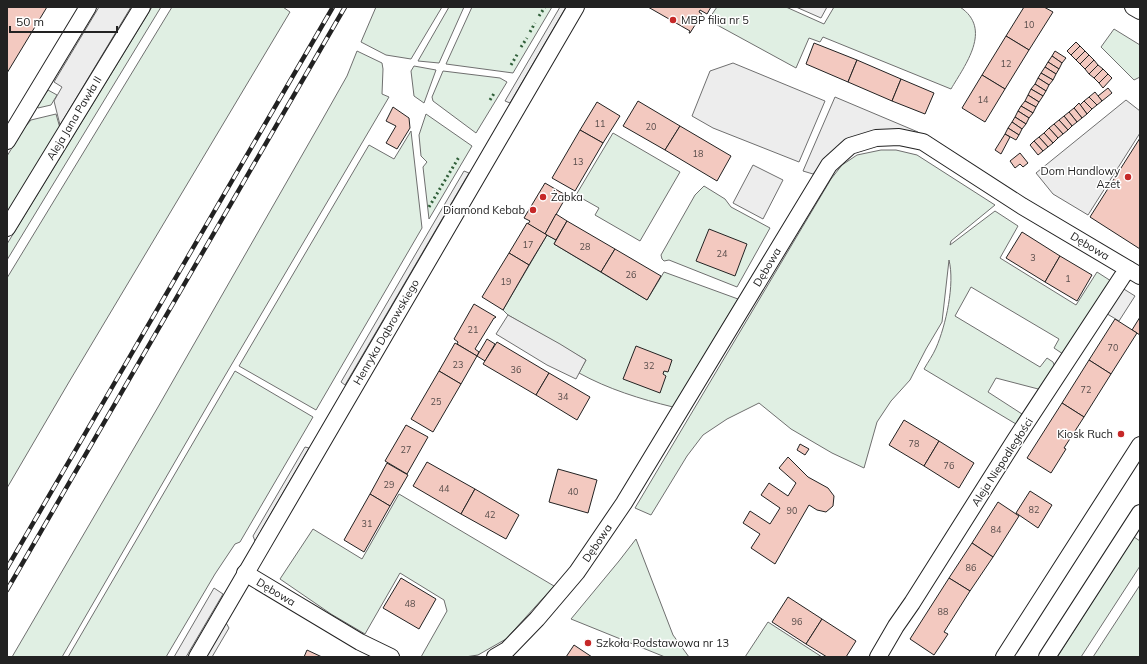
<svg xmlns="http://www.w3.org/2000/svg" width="1147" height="664" font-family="Mulish,sans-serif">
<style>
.green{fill:#e0efe3;stroke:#6f6f6f}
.parking{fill:#ededed;stroke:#6f6f6f}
.building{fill:#f3c9c0;stroke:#222}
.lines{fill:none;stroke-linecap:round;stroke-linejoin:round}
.minor-casing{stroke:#222;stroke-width:18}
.minor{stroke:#fff;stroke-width:16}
.rail-casing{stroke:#222;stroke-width:4.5}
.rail{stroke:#fff;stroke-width:3;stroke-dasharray:9;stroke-linecap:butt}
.hedge{stroke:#2f5e38;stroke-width:3;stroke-dasharray:2 3;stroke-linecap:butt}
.poi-dot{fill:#c62828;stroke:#fff;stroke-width:1.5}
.labels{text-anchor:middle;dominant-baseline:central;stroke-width:3;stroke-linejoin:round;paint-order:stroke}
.number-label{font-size:9px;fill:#564c4a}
.poi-label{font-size:11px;fill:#222;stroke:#fff;text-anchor:start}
.street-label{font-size:11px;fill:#222;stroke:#fff}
</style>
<rect width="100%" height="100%" fill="#fff"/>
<g class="green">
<polygon points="152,7 161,7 7,260 7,244"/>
<polygon points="172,7 283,7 290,12 69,382 7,488 7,278"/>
<polygon points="376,7 442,7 411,59 386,55 361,42"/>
<polygon points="449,7 464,7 439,63 418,61"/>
<polygon points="472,7 552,7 513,73 446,64"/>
<path d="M717 7H786L824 24 834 7H960C993 29 965 65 951 89L823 37 820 42 809 38 796 68 708 20Z"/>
<polygon points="1114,29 1140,45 1140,77 1134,80 1101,47"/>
<polygon points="357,51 382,63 383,69 382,94 389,97 216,391 62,657 12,657 158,407 321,122 347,76"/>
<polygon points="414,66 436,70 424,103 414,96 411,71"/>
<polygon points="443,71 500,78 507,82 476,133 433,101 432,97"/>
<polygon points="48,90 57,95 51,105 38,108 37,106"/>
<polygon points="56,114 60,128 7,215 7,156 25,127 31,120"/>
<polygon points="426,114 472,146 429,219 423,167 427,162 421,156 419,135"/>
<polygon points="411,131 422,228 316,410 239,366 369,145 394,159"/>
<polygon points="613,133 680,172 640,241 595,215 599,208 576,195"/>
<path d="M881 150H896L917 155 995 205 951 241 950 245 995 211 1018 226 1000 258 1076 305 1097 272 1111 281 1063 354 1054 348 1059 339 971 287 955 316 1040 367 1047 358 1053 362 1055 367 1042 390 996 378 988 392 1022 414 1016 424 924 369C928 362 933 355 936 348 946 325 955 284 949 260L942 322 926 349 910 380 891 401 877 422 864 468 832 453 791 429 759 403 727 419 703 435 687 456 651 515 635 508 831 179 842 165 857 155Z"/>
<polygon points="704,186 725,199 731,207 770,228 737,287 669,260 664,261 662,259 661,255 695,195"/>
<path d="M547 235 556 240 554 244 647 300 664 272 738 299 673 407C640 399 608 389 579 373L586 360 508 315 503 310Z"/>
<polygon points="235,371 313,417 240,542 235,544 215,574 166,657 68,657"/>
<polygon points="399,494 554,586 506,639 478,655 465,657 421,657 447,611 444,600 400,573 365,634 331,614 280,579 313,529 362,559"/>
<polygon points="1134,537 1140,541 1140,566 1081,657 1057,657"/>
<polygon points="636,539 673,635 689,657 665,657 571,619 619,561"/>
<polygon points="1140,585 1140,657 1093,657"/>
<polygon points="768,622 822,657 745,657"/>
</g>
<g class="parking">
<polygon points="99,7 131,7 60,125 54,101 62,87 54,82"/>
<polygon points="560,7 566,7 510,103 505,101"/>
<polygon points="796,7 827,7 821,18"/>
<polygon points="733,63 825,101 799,162 713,128 692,116 710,71"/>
<polygon points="835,97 918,132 915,137 886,132 827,158 813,174 803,171"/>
<polygon points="1126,100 1140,111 1140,133 1088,215 1053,194 1036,173"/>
<polygon points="753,165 783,180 763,219 733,203"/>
<polygon points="464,171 469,173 345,385 341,382"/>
<polygon points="1111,281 1135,296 1119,321 1094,306"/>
<polygon points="508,315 560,344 586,360 576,379 547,365 496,334"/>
<polygon points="305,447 309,448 255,541 253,536"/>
<polygon points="214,588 223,594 186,657 174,657"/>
<polygon points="225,621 229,628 212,657 205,657"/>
</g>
<g class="building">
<polygon points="7,7 47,7 7,73"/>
<polygon points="648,7 711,7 707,14 700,10 699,12 702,14 690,33 689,33 690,31"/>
<polygon points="1024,7 1044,7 1053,12 1029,50 1006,36"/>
<polygon points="1006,36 1029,50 1005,89 982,75"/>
<polygon points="1076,42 1080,46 1071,55 1067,51"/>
<polygon points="814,43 857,60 848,82 806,64"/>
<polygon points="1080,46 1085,51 1076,60 1071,55"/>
<polygon points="1055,51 1066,58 1062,63 1052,56"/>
<polygon points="1085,51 1089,55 1080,64 1076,60"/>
<polygon points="1089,55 1094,60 1085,69 1080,64"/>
<polygon points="1052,56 1062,63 1059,69 1048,62"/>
<polygon points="857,60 901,79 892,101 848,82"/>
<polygon points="1094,60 1098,65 1089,74 1085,69"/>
<polygon points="1048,62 1059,69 1056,74 1045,67"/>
<polygon points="1098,65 1103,69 1094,78 1089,74"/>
<polygon points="1045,67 1056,74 1053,80 1041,73"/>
<polygon points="1103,69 1108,74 1099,83 1094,78"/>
<polygon points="1041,73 1053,80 1049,85 1038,78"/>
<polygon points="1108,74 1112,78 1103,88 1099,83"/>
<polygon points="982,75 1005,89 985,122 962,108"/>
<polygon points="1038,78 1049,85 1046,91 1035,84"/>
<polygon points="901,79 934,93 925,114 892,101"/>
<polygon points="1035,84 1046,91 1043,96 1031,89"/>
<polygon points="1108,88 1112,93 1102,101 1098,96"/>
<polygon points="1031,89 1043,96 1039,102 1028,95"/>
<polygon points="1095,92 1102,101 1097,105 1089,97"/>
<polygon points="1028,95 1039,102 1036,107 1025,101"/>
<polygon points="1089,97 1097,105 1092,109 1084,101"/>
<polygon points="638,101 680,126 665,150 623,126"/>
<polygon points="1025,101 1036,107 1033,113 1021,106"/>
<polygon points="1084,101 1092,109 1087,114 1080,105"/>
<polygon points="597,102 620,116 603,143 580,130"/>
<polygon points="1079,103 1087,114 1082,118 1074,108"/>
<polygon points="1021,106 1033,113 1029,118 1018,111"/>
<polygon points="393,107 409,118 410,128 397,149 386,143 396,126 386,121"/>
<polygon points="1074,108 1082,118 1077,122 1069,112"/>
<polygon points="1018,111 1029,118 1026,124 1015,117"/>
<polygon points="1069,112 1077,122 1072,126 1064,116"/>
<polygon points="1064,116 1072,126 1068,130 1059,120"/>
<polygon points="1015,117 1026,124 1022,129 1012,122"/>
<polygon points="1059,120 1068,130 1063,134 1054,124"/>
<polygon points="1012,122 1022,129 1019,135 1008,128"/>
<polygon points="1054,124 1063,134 1058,138 1049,128"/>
<polygon points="680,126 731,156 717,181 665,150"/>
<polygon points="1008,128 1019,135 1016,140 1005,134"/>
<polygon points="1049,128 1058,138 1053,143 1044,133"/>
<polygon points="580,130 603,143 575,191 552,178"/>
<polygon points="1044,133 1053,143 1048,147 1039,137"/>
<polygon points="1005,134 1010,137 1001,154 995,150"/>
<polygon points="1039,137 1048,147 1043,151 1034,141"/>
<polygon points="1140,138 1140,249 1090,217"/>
<polygon points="1034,141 1043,151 1038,155 1030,145"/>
<polygon points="1020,153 1028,163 1023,167 1020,164 1015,168 1010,161"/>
<polygon points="545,183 569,197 568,198 566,197 545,234 528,224 530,221 524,218"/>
<polygon points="556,214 567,221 556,240 545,234"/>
<polygon points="567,221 615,249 601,272 554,244"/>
<polygon points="527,223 547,235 529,265 509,253"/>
<polygon points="709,229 747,244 735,276 696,261"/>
<polygon points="1022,232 1060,256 1045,282 1006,258"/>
<polygon points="615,249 661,276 647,300 601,272"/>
<polygon points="509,253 529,265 503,310 482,297"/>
<polygon points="1060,256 1092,275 1077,301 1045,282"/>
<polygon points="474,304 496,317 495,318 494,318 475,349 479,352 477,356 457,344 458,342 454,339"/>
<polygon points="1140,317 1140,335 1132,330"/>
<polygon points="1115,319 1137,333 1111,374 1089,360"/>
<polygon points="487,339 495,344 485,361 477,356"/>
<polygon points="497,342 549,373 536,395 483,364"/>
<polygon points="455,343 477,356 461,384 439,371"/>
<polygon points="636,346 672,360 668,372 664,371 663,374 666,376 660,393 623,379"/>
<polygon points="1089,360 1111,374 1084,417 1062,403"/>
<polygon points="439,371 461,384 433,432 411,419"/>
<polygon points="549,373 590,397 577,420 536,395"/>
<polygon points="1062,403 1084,417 1064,448 1066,449 1051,473 1027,458"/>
<polygon points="904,420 939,441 924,466 889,445"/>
<polygon points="406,425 428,437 407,474 385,461"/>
<polygon points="939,441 974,463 959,488 924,466"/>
<polygon points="800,444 809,449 805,455 797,450"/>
<polygon points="788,457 808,477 828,488 834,496 833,506 826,512 817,510 809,505 775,564 751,548 760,534 743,523 750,511 770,524 780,508 761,495 769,483 788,496 796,483 779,468"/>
<polygon points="427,462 475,489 461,514 413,486"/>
<polygon points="387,463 408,475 390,506 370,494"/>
<polygon points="558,469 597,480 588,513 549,502"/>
<polygon points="475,489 519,515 506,539 461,514"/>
<polygon points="1030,491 1052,505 1038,528 1016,513"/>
<polygon points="370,494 390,506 364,552 344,540"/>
<polygon points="998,502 1019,516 993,557 972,543"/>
<polygon points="972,543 993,557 970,591 949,578"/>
<polygon points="401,578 436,599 419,629 383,608"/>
<polygon points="949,578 970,591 944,632 948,634 934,655 910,639"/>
<polygon points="788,597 822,619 806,644 772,622"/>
<polygon points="822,619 856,641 846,657 827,657 806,644"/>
<polygon points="574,645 592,657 566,657"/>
<polygon points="307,650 322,657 304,657"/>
</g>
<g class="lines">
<g class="minor-casing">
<g id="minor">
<polyline points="1133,7 1140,11"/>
<polyline points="7,141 88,7"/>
<polyline points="7,228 142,7"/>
<polyline points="245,573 360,642 391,657"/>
<polyline points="197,657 576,7"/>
<polyline points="495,657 507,650 537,619 577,572 624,503 829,165 850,146 876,138 899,137 923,142 1022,206 1140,276"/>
<polyline points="878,657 896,626 912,603 1015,440 1122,277 1128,269"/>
<polyline points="1004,657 1140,445"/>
<polyline points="1047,657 1140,513"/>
</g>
</g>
<use href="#minor" class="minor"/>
<g class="rail-casing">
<g id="rail">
<polyline points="7,568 333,7"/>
<polyline points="7,590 345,7"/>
</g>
</g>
<use href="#rail" class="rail"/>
<g class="hedge">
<polyline points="539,16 545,7"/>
<polyline points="530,32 535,23"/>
<polyline points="521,47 527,38"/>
<polyline points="511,65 518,53"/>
<polyline points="490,100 495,92"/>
<polyline points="429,207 459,157"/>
</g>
</g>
<g class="poi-dot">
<circle cx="673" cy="20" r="4"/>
<circle cx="1128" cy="177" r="4"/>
<circle cx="543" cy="197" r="4"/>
<circle cx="533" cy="210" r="4"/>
<circle cx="1121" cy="434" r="4"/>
<circle cx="588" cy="643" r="4"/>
</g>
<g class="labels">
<g class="number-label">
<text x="1029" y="24">10</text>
<text x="1006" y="63">12</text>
<text x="983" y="99">14</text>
<text x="600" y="123">11</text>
<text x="651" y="126">20</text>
<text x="698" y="153">18</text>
<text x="578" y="161">13</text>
<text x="528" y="244">17</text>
<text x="585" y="246">28</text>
<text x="722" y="253">24</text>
<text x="1033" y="257">3</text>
<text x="631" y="274">26</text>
<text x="1068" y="278">1</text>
<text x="506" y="281">19</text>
<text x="473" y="329">21</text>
<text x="1113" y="347">70</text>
<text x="458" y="364">23</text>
<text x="649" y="365">32</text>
<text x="516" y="369">36</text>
<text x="1086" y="389">72</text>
<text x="563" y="396">34</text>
<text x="436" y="401">25</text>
<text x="914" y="443">78</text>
<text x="406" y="449">27</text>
<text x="949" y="465">76</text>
<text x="389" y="484">29</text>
<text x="444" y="488">44</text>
<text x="573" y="491">40</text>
<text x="1034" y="509">82</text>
<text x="792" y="510">90</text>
<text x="490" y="514">42</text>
<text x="367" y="523">31</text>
<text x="996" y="529">84</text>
<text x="971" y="567">86</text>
<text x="410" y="603">48</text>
<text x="943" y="611">88</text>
<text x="797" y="621">96</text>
</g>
<g class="poi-label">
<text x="681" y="20">MBP filia nr 5</text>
<text x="1120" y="171" text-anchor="end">Dom Handlowy<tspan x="1120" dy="13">Azet</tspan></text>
<text x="551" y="197">Żabka</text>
<text x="525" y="210" text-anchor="end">Diamond Kebab</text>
<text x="1113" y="434" text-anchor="end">Kiosk Ruch</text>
<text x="596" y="643">Szkoła Podstawowa nr 13</text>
</g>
<g class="street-label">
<text transform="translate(74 118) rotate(-59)">Aleja Jana Pawła II</text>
<text transform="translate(1090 246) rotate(31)">Dębowa</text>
<text transform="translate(767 267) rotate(-59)">Dębowa</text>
<text transform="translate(386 332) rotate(-60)">Henryka Dąbrowskiego</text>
<text transform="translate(1002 462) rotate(-57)">Aleja Niepodległości</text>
<text transform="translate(597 543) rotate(-56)">Dębowa</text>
<text transform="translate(276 592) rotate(31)">Dębowa</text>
</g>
</g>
<rect width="1147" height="664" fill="none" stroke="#222222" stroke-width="16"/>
<path d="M10 26v6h107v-6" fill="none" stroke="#222222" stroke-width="2"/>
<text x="16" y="26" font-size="12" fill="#222222" stroke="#ffffff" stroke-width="3" paint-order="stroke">50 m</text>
</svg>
